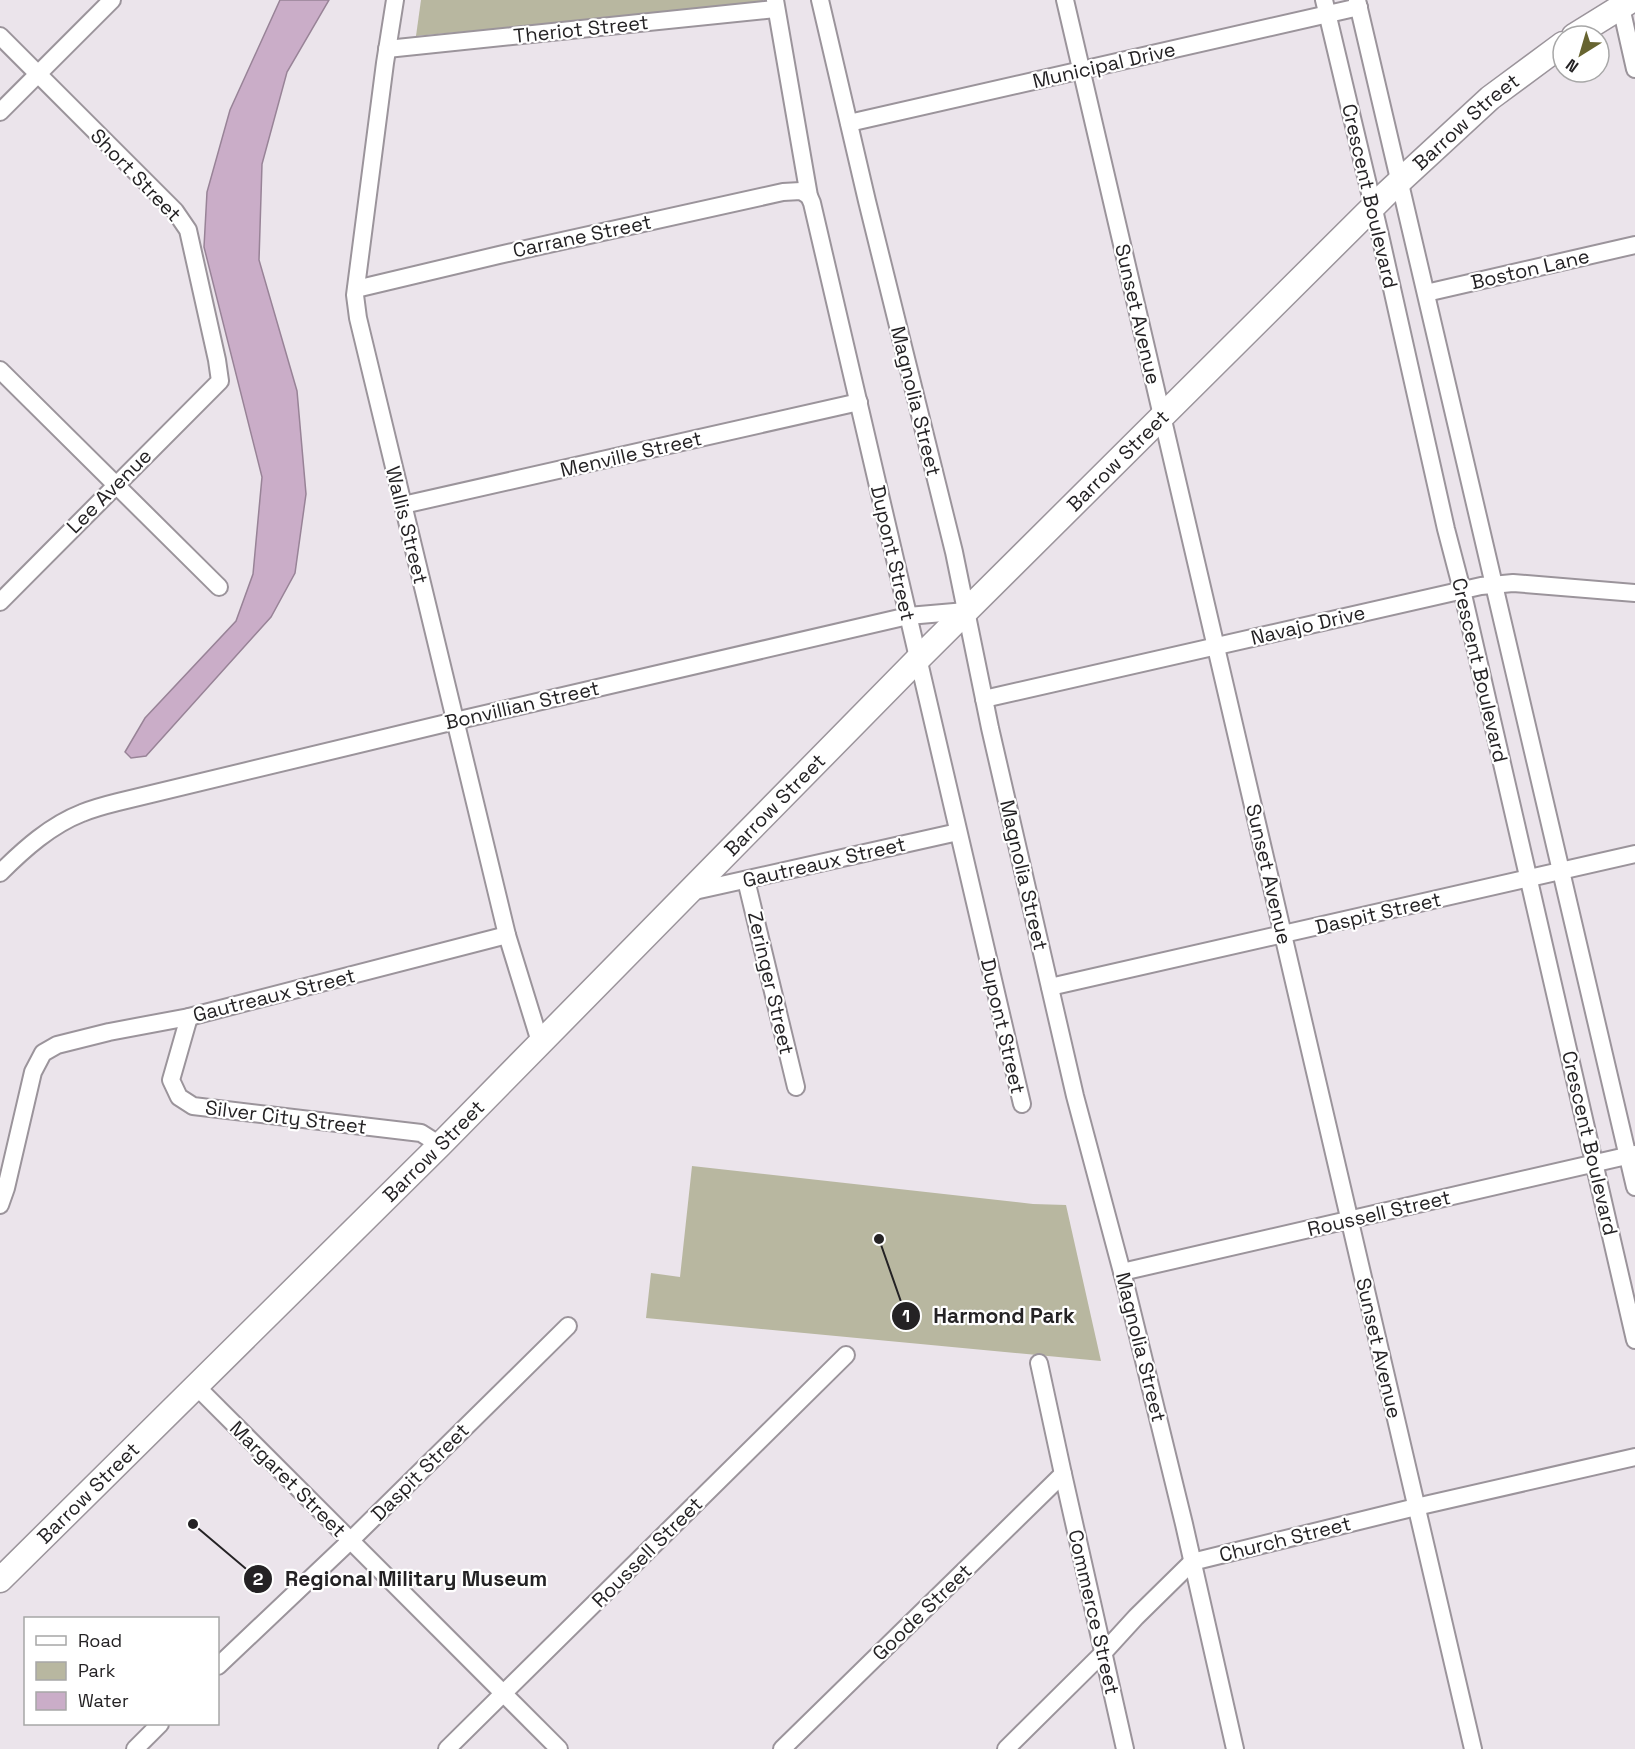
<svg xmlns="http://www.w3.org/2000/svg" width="1635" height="1749" font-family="'Space Grotesk',sans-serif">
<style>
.green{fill:#b8b7a0}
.water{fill:#caadc8;stroke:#988397;stroke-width:1.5}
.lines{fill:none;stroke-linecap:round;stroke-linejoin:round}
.minor-casing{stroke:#9b949b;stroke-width:20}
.secondary-casing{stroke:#9b949b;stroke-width:27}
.minor{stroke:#fff;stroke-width:16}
.secondary{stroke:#fff;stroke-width:24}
.labels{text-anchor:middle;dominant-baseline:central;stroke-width:4.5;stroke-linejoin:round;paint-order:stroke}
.street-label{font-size:20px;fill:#242224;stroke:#fff}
.leader{fill:none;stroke:#242224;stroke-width:2}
.callout-dot{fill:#242224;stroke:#fff;stroke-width:2}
.mark-label{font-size:18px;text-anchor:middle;font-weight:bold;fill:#fff}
.callout-label{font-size:21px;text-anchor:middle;font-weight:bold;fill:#242224;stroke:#fff;stroke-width:4.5;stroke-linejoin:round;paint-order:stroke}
</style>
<rect width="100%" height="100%" fill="#ebe4eb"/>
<g class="green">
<polygon points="421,0 763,0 763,4 416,36"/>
<polygon points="692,1166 1033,1204 1066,1205 1101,1361 646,1318 651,1273 680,1277"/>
</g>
<polygon class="water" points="280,0 329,0 287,72 262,164 259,260 297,391 306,494 295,573 271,617 146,756 131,758 125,752 145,718 236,621 253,574 262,477 204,247 207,192 230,110"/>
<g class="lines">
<g class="minor-casing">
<g id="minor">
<polyline points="395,0 385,63 355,295 358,318 507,935 540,1042"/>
<polyline points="775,0 809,196 812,203 1022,1104"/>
<polyline points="820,0 867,201 954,552 990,728 1075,1096 1126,1287 1184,1524 1235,1749"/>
<polyline points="1065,0 1473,1749"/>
<polyline points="1324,0 1380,235 1446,529 1462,590 1635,1340"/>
<polyline points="1357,0 1635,1187"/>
<polyline points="1621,7 1635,69"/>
<polyline points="0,36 175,211 188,230 217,360 220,381 0,602"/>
<polyline points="387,49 775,9"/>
<polyline points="0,112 112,0"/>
<polyline points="849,123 1359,7"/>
<polyline points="356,289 499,255 783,192 801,191 809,196"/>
<polyline points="1426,293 1635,245"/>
<polyline points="0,370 219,587"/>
<polyline points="403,505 859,402"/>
<polyline points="984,699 1481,586 1513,583 1635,593"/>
<path d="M0 873C24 849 51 825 82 813 94 808 106 805 118 802L455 721 908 616 966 611"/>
<polyline points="746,880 796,1087"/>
<polyline points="690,892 958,832"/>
<polyline points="1050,987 1635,854"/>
<polyline points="189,1017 171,1080 179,1097 193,1106 421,1133 440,1145"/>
<polyline points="0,1205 6,1188 33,1072 43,1053 57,1045 109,1032 189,1017 507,935"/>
<polyline points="1122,1272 1635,1154"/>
<polyline points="1039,1363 1063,1474 1125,1749"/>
<polyline points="196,1386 559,1749"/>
<polyline points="218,1666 350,1541 568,1326"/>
<polyline points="135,1749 160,1724"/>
<polyline points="447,1749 846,1355"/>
<polyline points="782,1749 1063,1474"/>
<polyline points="1006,1749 1104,1652 1136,1617 1192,1562 1416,1507 1635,1457"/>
</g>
</g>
<g class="secondary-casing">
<g id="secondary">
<polyline points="1574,36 1632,0"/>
<path id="s1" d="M0 1580 440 1145 918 659 1387 193 1490 98 1563 44"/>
</g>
</g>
<use href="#minor" class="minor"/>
<use href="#secondary" class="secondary"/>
</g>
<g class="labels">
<g class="street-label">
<text transform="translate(581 29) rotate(-6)">Theriot Street</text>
<text transform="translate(1104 65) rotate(-13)">Municipal Drive</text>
<text stroke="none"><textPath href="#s1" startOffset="2068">Barrow Street</textPath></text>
<text transform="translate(136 175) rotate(46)">Short Street</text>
<text transform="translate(1370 196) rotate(77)">Crescent Boulevard</text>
<text transform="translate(582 236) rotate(-12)">Carrane Street</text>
<text transform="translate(1530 269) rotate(-13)">Boston Lane</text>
<text transform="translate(1138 314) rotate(77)">Sunset Avenue</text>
<text transform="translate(916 401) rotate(76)">Magnolia Street</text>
<text transform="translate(631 454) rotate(-13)">Menville Street</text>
<text stroke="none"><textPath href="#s1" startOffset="1582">Barrow Street</textPath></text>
<text transform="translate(109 491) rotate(-45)">Lee Avenue</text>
<text transform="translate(407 525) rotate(76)">Wallis Street</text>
<text transform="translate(893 553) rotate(77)">Dupont Street</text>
<text transform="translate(1308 625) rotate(-13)">Navajo Drive</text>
<text transform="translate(1480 670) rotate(77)">Crescent Boulevard</text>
<text transform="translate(522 705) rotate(-13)">Bonvillian Street</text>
<text stroke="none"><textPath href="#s1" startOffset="1096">Barrow Street</textPath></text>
<text transform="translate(824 862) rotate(-13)">Gautreaux Street</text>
<text transform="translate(1269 874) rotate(77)">Sunset Avenue</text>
<text transform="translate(1024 875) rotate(77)">Magnolia Street</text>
<text transform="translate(1378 913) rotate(-13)">Daspit Street</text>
<text transform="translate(771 983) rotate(77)">Zeringer Street</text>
<text transform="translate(274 995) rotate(-14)">Gautreaux Street</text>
<text transform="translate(1003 1026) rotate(77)">Dupont Street</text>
<text transform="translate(286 1117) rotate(7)">Silver City Street</text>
<text transform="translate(1590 1143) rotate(77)">Crescent Boulevard</text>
<text stroke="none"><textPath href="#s1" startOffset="610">Barrow Street</textPath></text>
<text transform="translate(1379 1213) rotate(-13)">Roussell Street</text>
<text transform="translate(1141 1347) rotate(76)">Magnolia Street</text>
<text transform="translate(1379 1348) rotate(77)">Sunset Avenue</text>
<text transform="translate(420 1472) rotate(-45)">Daspit Street</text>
<text transform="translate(288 1479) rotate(45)">Margaret Street</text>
<text stroke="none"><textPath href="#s1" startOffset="124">Barrow Street</textPath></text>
<text transform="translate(1285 1539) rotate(-14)">Church Street</text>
<text transform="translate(647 1552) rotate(-45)">Roussell Street</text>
<text transform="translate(922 1612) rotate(-44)">Goode Street</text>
<text transform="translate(1094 1612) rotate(77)">Commerce Street</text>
</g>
</g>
<path class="leader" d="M879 1239L906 1316M193 1524L258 1579"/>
<g class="callout-dot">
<circle cx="879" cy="1239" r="6"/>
<circle cx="193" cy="1524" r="6"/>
<circle cx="906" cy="1316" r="15"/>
<circle cx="258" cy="1579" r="15"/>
</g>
<g class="mark-label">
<text x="906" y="1322">1</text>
<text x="258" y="1585">2</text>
</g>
<g class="callout-label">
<text x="1004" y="1323">Harmond Park</text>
<text x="416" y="1586">Regional Military Museum</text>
</g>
<rect x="24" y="1617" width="195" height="108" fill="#ffffff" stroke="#a7a7a7" stroke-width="1.5"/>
<rect x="36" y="1636" width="30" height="9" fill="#ffffff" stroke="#a7a7a7" stroke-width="1.5"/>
<text x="78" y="1647" font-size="18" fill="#242224">Road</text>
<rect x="36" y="1662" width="30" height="18" fill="#b8b7a0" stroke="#a7a7a7" stroke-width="1.5"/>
<text x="78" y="1677" font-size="18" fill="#242224">Park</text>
<rect x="36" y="1692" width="30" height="18" fill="#caadc8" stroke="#a7a7a7" stroke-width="1.5"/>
<text x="78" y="1707" font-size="18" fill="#242224">Water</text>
<g transform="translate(1581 54) rotate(217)"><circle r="28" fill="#ffffff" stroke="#a7a7a7" stroke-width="1.5"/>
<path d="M0-4.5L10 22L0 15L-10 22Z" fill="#676430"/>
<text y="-9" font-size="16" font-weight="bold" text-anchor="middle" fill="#242224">N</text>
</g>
</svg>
